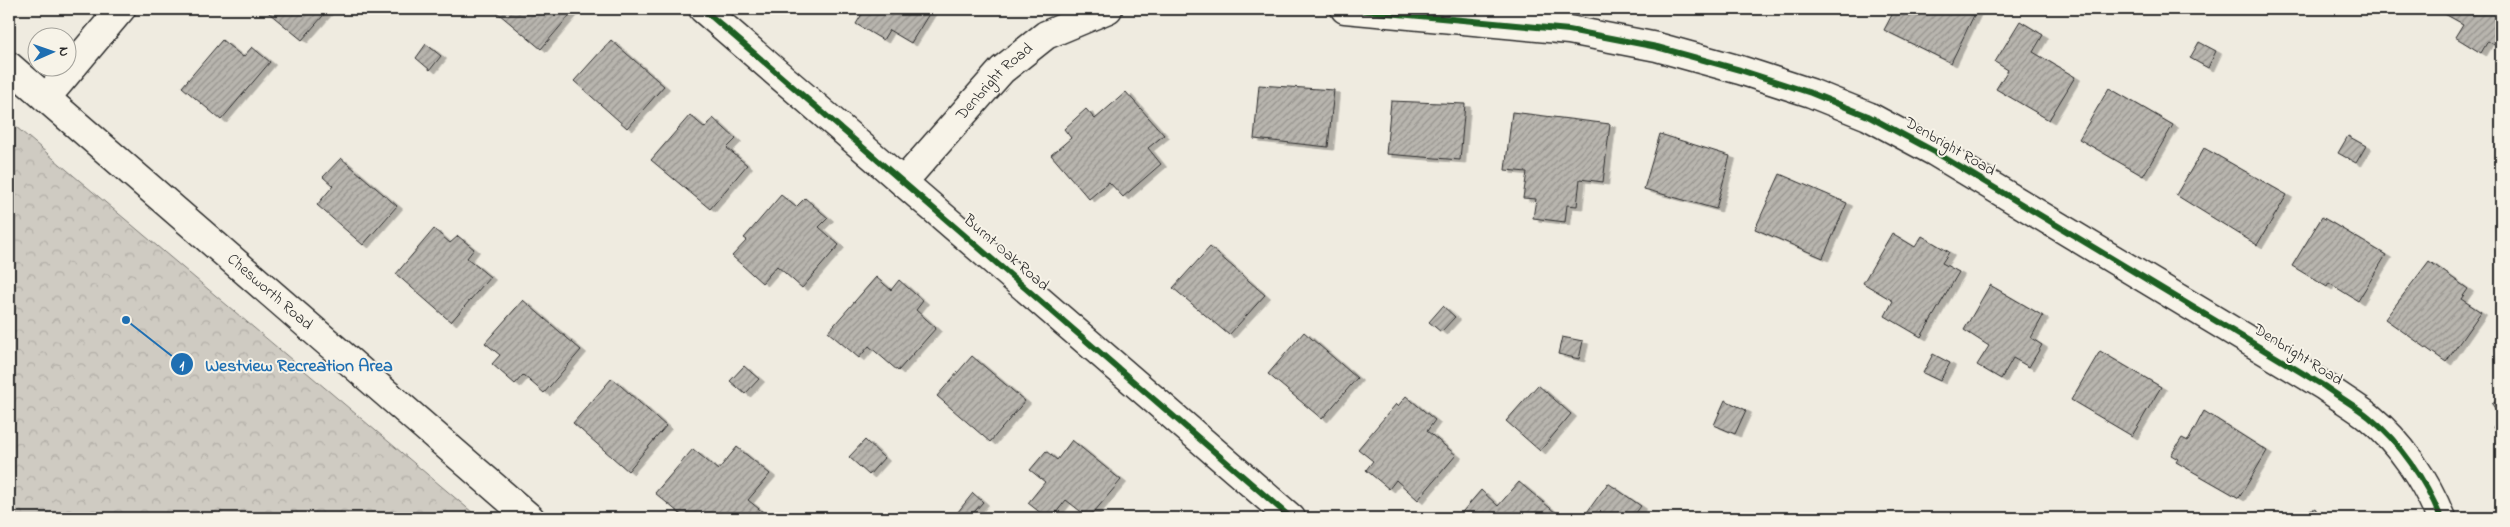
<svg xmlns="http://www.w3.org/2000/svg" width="2510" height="527" font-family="'Indie Flower',sans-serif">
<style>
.forest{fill:url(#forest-crowns);stroke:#7d7b76}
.building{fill:url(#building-hatch);stroke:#2b2b2b;filter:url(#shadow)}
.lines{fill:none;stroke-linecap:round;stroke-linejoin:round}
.minor-casing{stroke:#2b2b2b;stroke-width:31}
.minor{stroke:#f7f3e8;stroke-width:28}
.cycleway-casing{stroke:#f7f3e8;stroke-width:9}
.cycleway{stroke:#1b5e20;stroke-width:6}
.labels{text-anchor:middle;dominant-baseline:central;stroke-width:4;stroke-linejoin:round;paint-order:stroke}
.street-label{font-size:16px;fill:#2b2b2b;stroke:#f7f3e8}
.leader{fill:none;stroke:#1f6fb2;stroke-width:2}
.callout-dot{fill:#1f6fb2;stroke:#f7f3e8;stroke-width:2}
.mark-label{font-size:15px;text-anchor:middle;font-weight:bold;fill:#fff}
.callout-label{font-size:18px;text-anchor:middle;font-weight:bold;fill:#1f6fb2;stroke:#f7f3e8;stroke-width:4;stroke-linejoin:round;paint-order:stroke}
</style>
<defs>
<pattern id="forest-crowns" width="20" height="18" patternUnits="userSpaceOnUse" patternTransform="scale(1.25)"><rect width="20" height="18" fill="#cfcbc2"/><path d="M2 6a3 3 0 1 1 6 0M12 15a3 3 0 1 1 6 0" fill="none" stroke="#b2aea7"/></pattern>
<pattern id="building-hatch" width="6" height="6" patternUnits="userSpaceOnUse" patternTransform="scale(1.25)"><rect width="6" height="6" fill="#b8b5ae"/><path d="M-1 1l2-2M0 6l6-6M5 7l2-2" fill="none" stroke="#96938e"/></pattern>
<filter id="shadow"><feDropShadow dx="5.5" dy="3" stdDeviation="0" flood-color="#0004"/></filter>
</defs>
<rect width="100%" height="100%" fill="#efebe0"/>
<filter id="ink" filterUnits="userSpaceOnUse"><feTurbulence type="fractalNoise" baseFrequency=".02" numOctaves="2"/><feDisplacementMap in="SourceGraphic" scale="10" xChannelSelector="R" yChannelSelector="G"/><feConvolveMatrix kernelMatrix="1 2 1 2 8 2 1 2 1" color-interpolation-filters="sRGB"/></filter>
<g filter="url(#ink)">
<polygon class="forest" points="9,121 479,518 9,518"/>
<g class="building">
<polygon points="264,9 329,9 302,40"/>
<polygon points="493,9 575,9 541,49"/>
<polygon points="853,9 932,9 911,43 889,30 883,40 856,24 862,14"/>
<polygon points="1895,9 1977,9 1951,63 1884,30"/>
<polygon points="2445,9 2501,9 2501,49 2488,41 2481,53 2455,37 2463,24 2443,13"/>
<polygon points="2020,21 2043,35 2033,52 2075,77 2049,120 1996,89 2008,70 1995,62"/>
<polygon points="222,40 243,57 252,47 270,62 221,120 182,87"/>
<polygon points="611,40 664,86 627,128 574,81"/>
<polygon points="2199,42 2216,51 2208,68 2190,58"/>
<polygon points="426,44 441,56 430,70 416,58"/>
<polygon points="1259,85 1334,90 1328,147 1254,139"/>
<polygon points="2109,88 2173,125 2143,176 2079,139"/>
<polygon points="1126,92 1164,135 1148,148 1161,164 1123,197 1109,182 1089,199 1051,155 1071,138 1064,129 1086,109 1095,119"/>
<polygon points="1391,101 1465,104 1460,160 1386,154"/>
<polygon points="1512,112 1610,124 1603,182 1580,179 1577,206 1567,205 1565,222 1533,218 1536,199 1523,198 1527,172 1505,170"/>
<polygon points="690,115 705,128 713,118 736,139 727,148 747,165 710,209 651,160"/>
<polygon points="1660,134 1730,156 1716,209 1644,189"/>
<polygon points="2348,136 2366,146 2356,163 2338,153"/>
<polygon points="2204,148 2287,195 2257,245 2176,195"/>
<polygon points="341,158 397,206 363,245 317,205 333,186 323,177"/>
<polygon points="1780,174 1847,203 1823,258 1755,229"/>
<polygon points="781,195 796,207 805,198 828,218 819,227 839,245 802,288 777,266 762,283 732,256 747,240 744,238"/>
<polygon points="2322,217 2386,255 2358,301 2329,283 2327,287 2292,266"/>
<polygon points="434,229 450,243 458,236 474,249 467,258 490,277 451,322 396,274"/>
<polygon points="1892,233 1915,247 1922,236 1949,252 1942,263 1959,272 1921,337 1885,316 1893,301 1863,283"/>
<polygon points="1210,247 1265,295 1229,335 1173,288"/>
<polygon points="2429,261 2468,289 2461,299 2481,312 2446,362 2385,319"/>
<polygon points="876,277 891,290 899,280 923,301 916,310 936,328 898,371 869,346 859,358 828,332"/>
<polygon points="1990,285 2043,316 2031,338 2042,345 2029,367 2013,358 2001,379 1977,365 1989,346 1964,330"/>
<polygon points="523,300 581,350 544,393 523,375 515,384 492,364 500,355 485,343"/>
<polygon points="1443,306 1455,317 1441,332 1429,322"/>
<polygon points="1304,332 1357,378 1322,419 1268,374"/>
<polygon points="1562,337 1583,341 1579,359 1558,354"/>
<polygon points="2100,351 2161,387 2132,436 2071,400"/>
<polygon points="1933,354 1950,363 1940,381 1923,373"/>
<polygon points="972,356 1025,401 990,442 937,396"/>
<polygon points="744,366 759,379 745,394 730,381"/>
<polygon points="612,378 666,426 628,471 573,423"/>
<polygon points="1538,385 1571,414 1540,451 1506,421"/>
<polygon points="1406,396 1435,420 1427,431 1456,455 1418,500 1396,480 1389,489 1366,470 1373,461 1358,449 1396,404 1398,406"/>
<polygon points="2501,398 2501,417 2492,404"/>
<polygon points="1725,400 1746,410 1735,434 1714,425"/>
<polygon points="2204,411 2267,451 2239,498 2176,462 2178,459 2171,455 2182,438 2188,441"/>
<polygon points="2501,421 2501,440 2493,427"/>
<polygon points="865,440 884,458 869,475 849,457"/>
<polygon points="1072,440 1121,480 1089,518 1066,500 1052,518 1047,518 1028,503 1045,482 1030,470 1046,451 1057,460"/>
<polygon points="737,447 770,474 748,500 764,513 760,518 685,518 655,493 693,449 718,470"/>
<polygon points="1519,482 1556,513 1551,518 1457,518 1481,490 1498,506"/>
<polygon points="1608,483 1641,506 1632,518 1590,518 1585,515"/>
<polygon points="973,493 983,502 969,518 963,518 957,513"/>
<polygon points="2315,508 2321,518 2299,518"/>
</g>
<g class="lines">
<g class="minor-casing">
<g id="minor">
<polyline points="703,9 1291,518"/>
<path d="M1345 9 1569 30 1657 47 1740 70 1811 93 1868 116 1935 152 2324 386C2339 397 2355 406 2369 417 2401 443 2426 481 2441 518"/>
<path id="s1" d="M9 66 530 518"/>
<polyline points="46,98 121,9"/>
<path id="s2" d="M903 182 1002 70 1046 35 1108 9"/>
</g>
</g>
<use href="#minor" class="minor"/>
<g class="cycleway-casing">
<g id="cycleway">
<polyline points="703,9 1291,518"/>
<path d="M1345 9 1569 30 1657 47 1740 70 1811 93 1868 116 1935 152 2324 386C2339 397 2355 406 2369 417 2401 443 2426 481 2441 518"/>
</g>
</g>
<use href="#cycleway" class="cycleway"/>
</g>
</g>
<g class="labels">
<g class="street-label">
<text stroke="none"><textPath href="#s2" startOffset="136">Denbright Road</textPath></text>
<text transform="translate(1950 147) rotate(30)">Denbright Road</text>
<text transform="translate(1006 253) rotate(41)">Burnt Oak Road</text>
<text stroke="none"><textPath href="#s1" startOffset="345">Chesworth Road</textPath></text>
<text transform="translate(2298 355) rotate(32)">Denbright Road</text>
</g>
</g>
<path class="leader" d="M126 320L182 364"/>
<g class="callout-dot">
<circle cx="126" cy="320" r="5"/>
<circle cx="182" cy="364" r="12"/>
</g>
<g class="mark-label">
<text x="182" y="370">1</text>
</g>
<g class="callout-label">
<text x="299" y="371">Westview Recreation Area</text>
</g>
<rect width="2510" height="527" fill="none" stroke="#f7f3e8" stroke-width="30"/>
<rect x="15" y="15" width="2480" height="497" fill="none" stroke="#2b2b2b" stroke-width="2" filter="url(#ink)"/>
<g transform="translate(52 52) rotate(88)"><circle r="24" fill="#f7f3e8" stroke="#a5a39c"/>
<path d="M0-4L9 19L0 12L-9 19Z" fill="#1f6fb2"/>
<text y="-8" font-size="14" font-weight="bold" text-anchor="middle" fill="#2b2b2b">N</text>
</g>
</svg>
